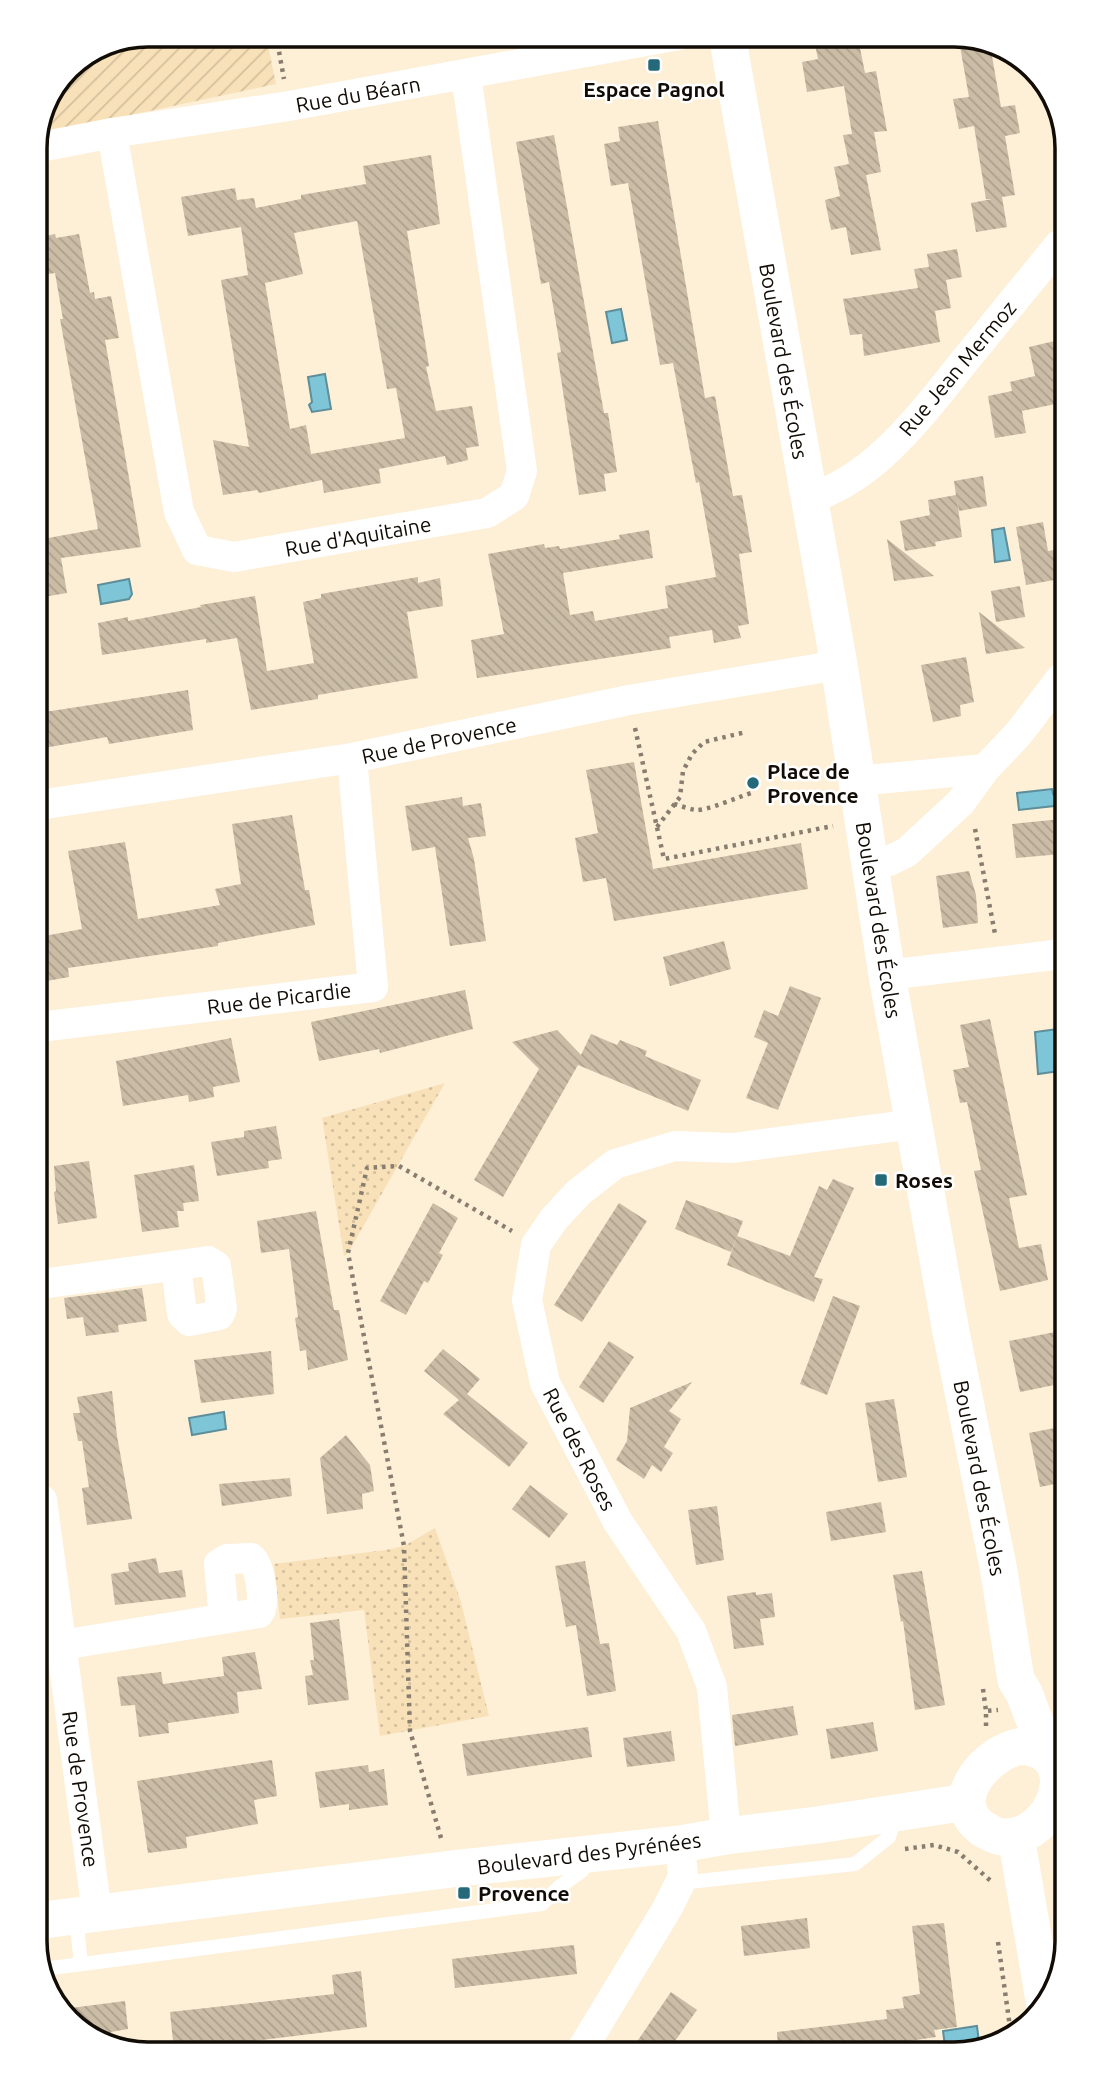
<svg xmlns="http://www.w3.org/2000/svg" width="1102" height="2089" font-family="Ubuntu,sans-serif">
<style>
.park{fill:url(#park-dots)}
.garden{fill:url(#garden-furrows)}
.water{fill:#7ec5d8;stroke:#5d8e99;stroke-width:2}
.building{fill:url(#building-back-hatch);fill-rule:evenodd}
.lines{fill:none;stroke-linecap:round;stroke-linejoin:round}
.path{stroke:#887e6f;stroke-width:4.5;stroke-dasharray:3.5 5;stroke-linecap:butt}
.service{stroke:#fff;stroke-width:14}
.minor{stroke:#fff;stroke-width:30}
.tertiary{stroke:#fff;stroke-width:37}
.poi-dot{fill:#246979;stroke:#fff;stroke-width:2.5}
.labels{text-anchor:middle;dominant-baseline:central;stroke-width:5;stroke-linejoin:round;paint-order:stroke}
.poi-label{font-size:21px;font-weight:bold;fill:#110c05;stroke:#fff;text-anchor:start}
.street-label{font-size:21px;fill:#110c05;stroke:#fff}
.rim{fill:none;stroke:#110c05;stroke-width:3.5}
</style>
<defs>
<pattern id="park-dots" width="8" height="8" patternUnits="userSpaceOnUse" patternTransform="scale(1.75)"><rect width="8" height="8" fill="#f8e1b8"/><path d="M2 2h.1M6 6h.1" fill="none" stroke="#d4c09d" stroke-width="1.8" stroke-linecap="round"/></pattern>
<pattern id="garden-furrows" width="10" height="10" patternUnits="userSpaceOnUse" patternTransform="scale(1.75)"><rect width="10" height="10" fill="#f8e1b8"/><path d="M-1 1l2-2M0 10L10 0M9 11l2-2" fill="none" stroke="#d4c09d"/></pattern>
<pattern id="building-back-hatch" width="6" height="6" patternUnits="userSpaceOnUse" patternTransform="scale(1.75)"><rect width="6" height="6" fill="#cabca5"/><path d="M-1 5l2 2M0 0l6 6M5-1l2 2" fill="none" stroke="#aca08d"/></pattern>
</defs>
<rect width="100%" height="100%" fill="#feefd7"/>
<g class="park">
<polygon points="445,1083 348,1253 344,1256 322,1118"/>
<polygon points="435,1528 461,1602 489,1716 380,1736 364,1610 280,1619 274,1564 386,1550 404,1546"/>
</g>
<polygon class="garden" points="148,35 266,35 276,84 38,135 68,68"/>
<g class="water">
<polygon points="621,309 627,340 612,343 606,312"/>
<polygon points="325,374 331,409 312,412 309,405 312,402 308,377"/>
<polygon points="1004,528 1010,560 995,562 992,530"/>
<polygon points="129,579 132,594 129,599 101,604 98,585"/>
<polygon points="1052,789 1053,794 1057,797 1054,806 1019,810 1017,793"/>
<polygon points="1058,1029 1058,1043 1063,1045 1063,1058 1059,1059 1060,1071 1038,1074 1035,1032"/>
<polygon points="224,1412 226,1429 192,1435 189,1418"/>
<polygon points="977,2026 979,2043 945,2046 943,2031"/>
</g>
<g class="building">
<polygon points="813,35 844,35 845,39 858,38 865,73 876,71 887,131 874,132 881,172 866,175 881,250 851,255 846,227 831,230 825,200 840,196 834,167 849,164 843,135 852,134 844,86 807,92 802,62 818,59"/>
<polygon points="958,35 990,45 1001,107 1015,105 1020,133 1005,136 1015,195 1002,197 1007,227 976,232 971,203 992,199 986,199 974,126 959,129 953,99 969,97"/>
<polygon points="658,121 705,398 715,396 733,496 742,495 752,552 739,554 749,624 738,626 741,638 714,643 712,630 669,637 671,648 477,678 471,640 504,634 488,554 544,544 545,548 559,546 560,549 620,539 619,535 649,530 653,558 563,573 570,615 593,611 595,621 668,608 665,586 716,577 699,482 696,483 673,363 660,365 628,183 611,186 604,144 620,141 618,127"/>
<polygon points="554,135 604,413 608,413 617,472 604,474 606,491 579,495 557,353 561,352 549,282 541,284 516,142"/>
<path d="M431 155 440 224 407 231 429 366 426 367 436 411 472 406 479 446 466 448 468 460 447 465 445 456 379 469 381 483 324 493 322 480 259 493 257 490 223 495 213 440 249 447 221 280 248 275 241 227 188 236 181 197 235 188 237 200 254 198 256 208 301 199V195L366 184 363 166ZM357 221 387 389 396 388 405 438 311 454 306 425 290 429 265 283 303 274 294 233Z"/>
<polygon points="55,234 56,238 79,234 90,293 94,292 95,299 111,296 119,338 105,340 141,547 61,558 67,593 37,598 37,540 98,529 60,319 63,319 55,273 36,276 36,238"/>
<polygon points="957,249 962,277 946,280 951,308 935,311 940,342 864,356 862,334 850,335 843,299 918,288 914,269 929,267 927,254"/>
<polygon points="1059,340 1060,403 1022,411 1026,433 995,438 988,396 1012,391 1010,382 1035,376 1029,347"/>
<polygon points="983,476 987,506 959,511 957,500 962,537 935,542 936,546 905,551 900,521 930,515 928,500 956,495 954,481"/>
<polygon points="1043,522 1048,551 1060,549 1060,579 1026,585 1016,527"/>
<polygon points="887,539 934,576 894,581"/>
<polygon points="418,577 418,583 440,578 443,606 407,612 418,678 318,695 318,699 251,710 237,638 206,643 206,639 102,655 98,623 128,617 128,621 201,607 200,605 255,596 267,671 314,663 303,602 321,598 321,594"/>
<polygon points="1020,586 1025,617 996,622 991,591"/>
<polygon points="979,612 1025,648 986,654"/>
<polygon points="966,657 974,702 960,705 961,716 933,722 921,665"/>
<polygon points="188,690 193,730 109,744 107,737 38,749 38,713"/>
<polygon points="634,762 653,869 801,843 808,889 614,921 606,878 583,882 575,838 598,833 586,770"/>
<polygon points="462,797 463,806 481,803 486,836 468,838 474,859 486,941 450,946 435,847 412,851 405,806"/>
<polygon points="292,815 305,890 309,890 315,925 218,943 218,946 68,968 69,977 47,981 39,937 82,929 68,851 125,842 138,919 220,905 215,889 241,884 232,824"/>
<polygon points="1062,819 1062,854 1016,858 1012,824"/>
<polygon points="969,871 976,895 978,923 943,928 936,876"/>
<polygon points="724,941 731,969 670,986 663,957"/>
<polygon points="790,986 821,998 778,1110 746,1098 768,1043 754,1037 764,1010 778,1016"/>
<polygon points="465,990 473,1029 380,1053 379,1049 319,1061 311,1022"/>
<polygon points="990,1019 1027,1195 1009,1198 1019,1248 1041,1244 1048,1280 1000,1291 974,1171 981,1170 967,1102 960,1103 953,1070 969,1067 960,1025"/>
<polygon points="557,1030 581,1055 591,1034 617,1045 620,1040 647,1051 645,1056 701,1080 688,1111 578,1065 503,1197 474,1180 539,1069 512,1042"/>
<polygon points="231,1038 240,1082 213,1087 214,1097 189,1102 188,1095 123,1106 116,1061"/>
<polygon points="276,1126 282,1159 268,1161 269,1168 217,1176 211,1142 244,1137 244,1131"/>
<polygon points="89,1161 97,1218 58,1224 54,1192 56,1191 54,1166"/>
<polygon points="194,1165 199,1201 183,1203 184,1211 177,1211 179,1227 142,1232 134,1175"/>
<polygon points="833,1179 854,1188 814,1277 823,1279 814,1302 727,1265 737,1236 790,1256 819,1186 827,1190"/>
<polygon points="686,1200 743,1221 731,1252 675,1229"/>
<polygon points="433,1203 458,1218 439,1253 443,1255 428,1283 424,1281 406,1315 380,1301"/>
<polygon points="619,1203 647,1221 582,1322 554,1305"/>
<polygon points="316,1211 334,1310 339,1310 348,1360 308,1370 306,1350 300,1351 295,1318 298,1317 289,1249 261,1253 257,1221"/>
<polygon points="142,1288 147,1321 118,1325 119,1332 86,1336 83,1317 67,1319 64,1298"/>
<polygon points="833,1296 860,1306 827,1395 800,1384"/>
<polygon points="1060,1331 1064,1350 1064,1383 1020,1392 1009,1341"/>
<polygon points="609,1341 634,1357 603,1403 579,1387"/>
<polygon points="443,1349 480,1379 467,1394 528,1443 509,1467 443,1414 459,1400 424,1371"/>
<polygon points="271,1351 274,1394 201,1403 194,1360"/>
<polygon points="692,1382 669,1411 681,1419 664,1447 673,1453 661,1472 652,1465 644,1479 616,1460 627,1441 630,1408"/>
<polygon points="112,1391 117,1436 132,1519 87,1525 82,1488 89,1487 82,1441 78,1441 73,1413 80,1413 77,1397"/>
<polygon points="894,1399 907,1477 878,1482 865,1403"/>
<polygon points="1065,1426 1065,1482 1040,1487 1029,1433"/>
<polygon points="346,1435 370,1465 374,1491 362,1494 363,1509 327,1514 320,1458"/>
<polygon points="290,1478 292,1496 222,1506 219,1484"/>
<polygon points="530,1485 568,1514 549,1538 512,1509"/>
<polygon points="881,1502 886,1532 831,1541 826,1512"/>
<polygon points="717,1506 724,1560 696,1565 688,1510"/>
<polygon points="156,1558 159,1573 182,1570 186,1597 115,1605 111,1574 129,1571 128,1563"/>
<polygon points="585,1561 600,1644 609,1643 616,1691 587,1696 576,1625 566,1627 555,1566"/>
<polygon points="922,1571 945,1705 915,1710 903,1621 901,1622 893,1575"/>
<polygon points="756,1592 756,1595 772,1593 775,1617 760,1619 764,1645 734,1649 727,1596"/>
<polygon points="339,1619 349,1700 308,1705 305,1676 313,1675 310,1660 314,1660 310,1623"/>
<polygon points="255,1652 262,1689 237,1692 239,1713 168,1723 169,1733 139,1737 135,1705 121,1706 117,1677 161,1672 163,1684 224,1676 222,1657"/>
<polygon points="793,1706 798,1735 735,1746 732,1715"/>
<polygon points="873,1722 878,1751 831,1759 826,1729"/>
<polygon points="588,1727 592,1757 467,1776 462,1744"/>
<polygon points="671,1731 675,1761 627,1767 623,1738"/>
<polygon points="272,1760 277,1796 254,1800 258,1824 186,1837 187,1848 148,1853 137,1781"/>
<polygon points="368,1765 369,1772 384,1769 388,1805 349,1810 349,1804 320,1808 315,1772"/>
<polygon points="807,1918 810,1948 744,1956 741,1926"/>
<polygon points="944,1923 957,2027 934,2030 936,2037 870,2047 778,2047 777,2032 887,2019 886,2010 904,2008 902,1997 920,1994 912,1926"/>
<polygon points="574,1945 577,1974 455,1988 452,1959"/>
<polygon points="361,1971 367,2027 174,2051 170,2012 334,1994 332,1975"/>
<polygon points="671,1992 697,2010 670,2048 632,2049"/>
<polygon points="125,2001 128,2029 111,2032 112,2036 95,2038 85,2035 63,2009"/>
</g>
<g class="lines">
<g class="path">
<polyline points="276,35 284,79"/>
<polyline points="635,728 664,859 833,826"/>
<path d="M674 804C681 806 689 809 696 810 706 811 741 796 754 792"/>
<polyline points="657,827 680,797 683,771 692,754 704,742 746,732"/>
<polyline points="975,829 995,934"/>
<polyline points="983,1689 986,1711"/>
<polyline points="986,1726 986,1711 998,1710"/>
<polyline points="441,1838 410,1731 404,1546 348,1253 367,1168 399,1166 512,1231"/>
<polyline points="905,1849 934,1845 958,1852 992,1882"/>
<polyline points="998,1942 1011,2034"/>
</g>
<g class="service">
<polyline points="680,1883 855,1864 889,1837 896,1814"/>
<polyline points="76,1917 81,1964"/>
<polyline points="44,1969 542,1904 559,1887 582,1871 587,1858"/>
</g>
<g class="minor">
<polyline points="112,133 179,512 197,550 234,557 487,513 514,496 522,471 466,75"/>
<polyline points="35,148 112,133 289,106 679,35"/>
<path d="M808 499C878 477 922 413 967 358 998 320 1028 283 1059 245"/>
<polyline points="856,781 985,769"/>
<polyline points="38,808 45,804 352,758 629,700 839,665"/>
<polyline points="869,864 889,861 907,852 961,802 985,769 1019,733 1061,678"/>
<polyline points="887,975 1062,954"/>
<polyline points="39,1027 373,987 352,758"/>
<polyline points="41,1284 208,1261 216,1266 222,1309 219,1315 189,1321 182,1314 176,1266"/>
<polyline points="42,1500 97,1913"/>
<path d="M43 1648 259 1613C266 1604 260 1565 251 1558L227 1559 219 1564 224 1618"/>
<polyline points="726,1836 712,1687 691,1631 618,1522 545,1383 527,1300 536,1245 554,1219 578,1193 615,1164 675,1146 733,1148 914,1124"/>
<polyline points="582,2049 667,1909 680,1883 683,1876 680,1844"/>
</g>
<g class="tertiary">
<polyline points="727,35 839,665 887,975 951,1332 998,1566 1016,1680 1024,1693 1047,1753"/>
<path d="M1022 1746C1087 1752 1055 1840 1003 1837 996 1837 989 1832 983 1829 943 1800 988 1751 1022 1746Z"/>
<polyline points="1016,1836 1045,2006"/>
<polyline points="43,1920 460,1868 680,1844 726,1836 817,1825 967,1802"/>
</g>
</g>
<g class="poi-dot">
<rect x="647" y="58" width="14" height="14" rx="3.5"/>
<circle cx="753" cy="783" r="7"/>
<rect x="874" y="1173" width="14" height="14" rx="3.5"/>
<rect x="457" y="1886" width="14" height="14" rx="3.5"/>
</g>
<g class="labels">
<g class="poi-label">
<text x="654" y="89" text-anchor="middle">Espace Pagnol</text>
<text x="767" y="771">Place de<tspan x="767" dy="24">Provence</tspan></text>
<text x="895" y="1180">Roses</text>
<text x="478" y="1893">Provence</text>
</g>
<g class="street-label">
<text transform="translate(358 94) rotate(-10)">Rue du Béarn</text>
<text transform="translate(784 361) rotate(80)">Boulevard des Écoles</text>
<text transform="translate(957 368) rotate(-50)">Rue Jean Mermoz</text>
<text transform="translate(358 536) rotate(-10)">Rue d'Aquitaine</text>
<text transform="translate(439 740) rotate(-12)">Rue de Provence</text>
<text transform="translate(879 920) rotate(81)">Boulevard des Écoles</text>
<text transform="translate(279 998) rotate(-7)">Rue de Picardie</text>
<text transform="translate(580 1449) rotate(63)">Rue des Roses</text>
<text transform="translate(980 1478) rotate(79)">Boulevard des Écoles</text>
<text transform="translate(81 1789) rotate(82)">Rue de Provence</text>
<text transform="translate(589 1853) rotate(-7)">Boulevard des Pyrénées</text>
</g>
</g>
<path d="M0 0H1102V2089H0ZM148 47H954A101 101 0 0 1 1055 148V1941A101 101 0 0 1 954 2042H148A101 101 0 0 1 47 1941V148A101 101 0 0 1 148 47Z" fill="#fff" fill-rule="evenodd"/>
<path class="rim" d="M148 47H954A101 101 0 0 1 1055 148V1941A101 101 0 0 1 954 2042H148A101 101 0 0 1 47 1941V148A101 101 0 0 1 148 47Z"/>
</svg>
